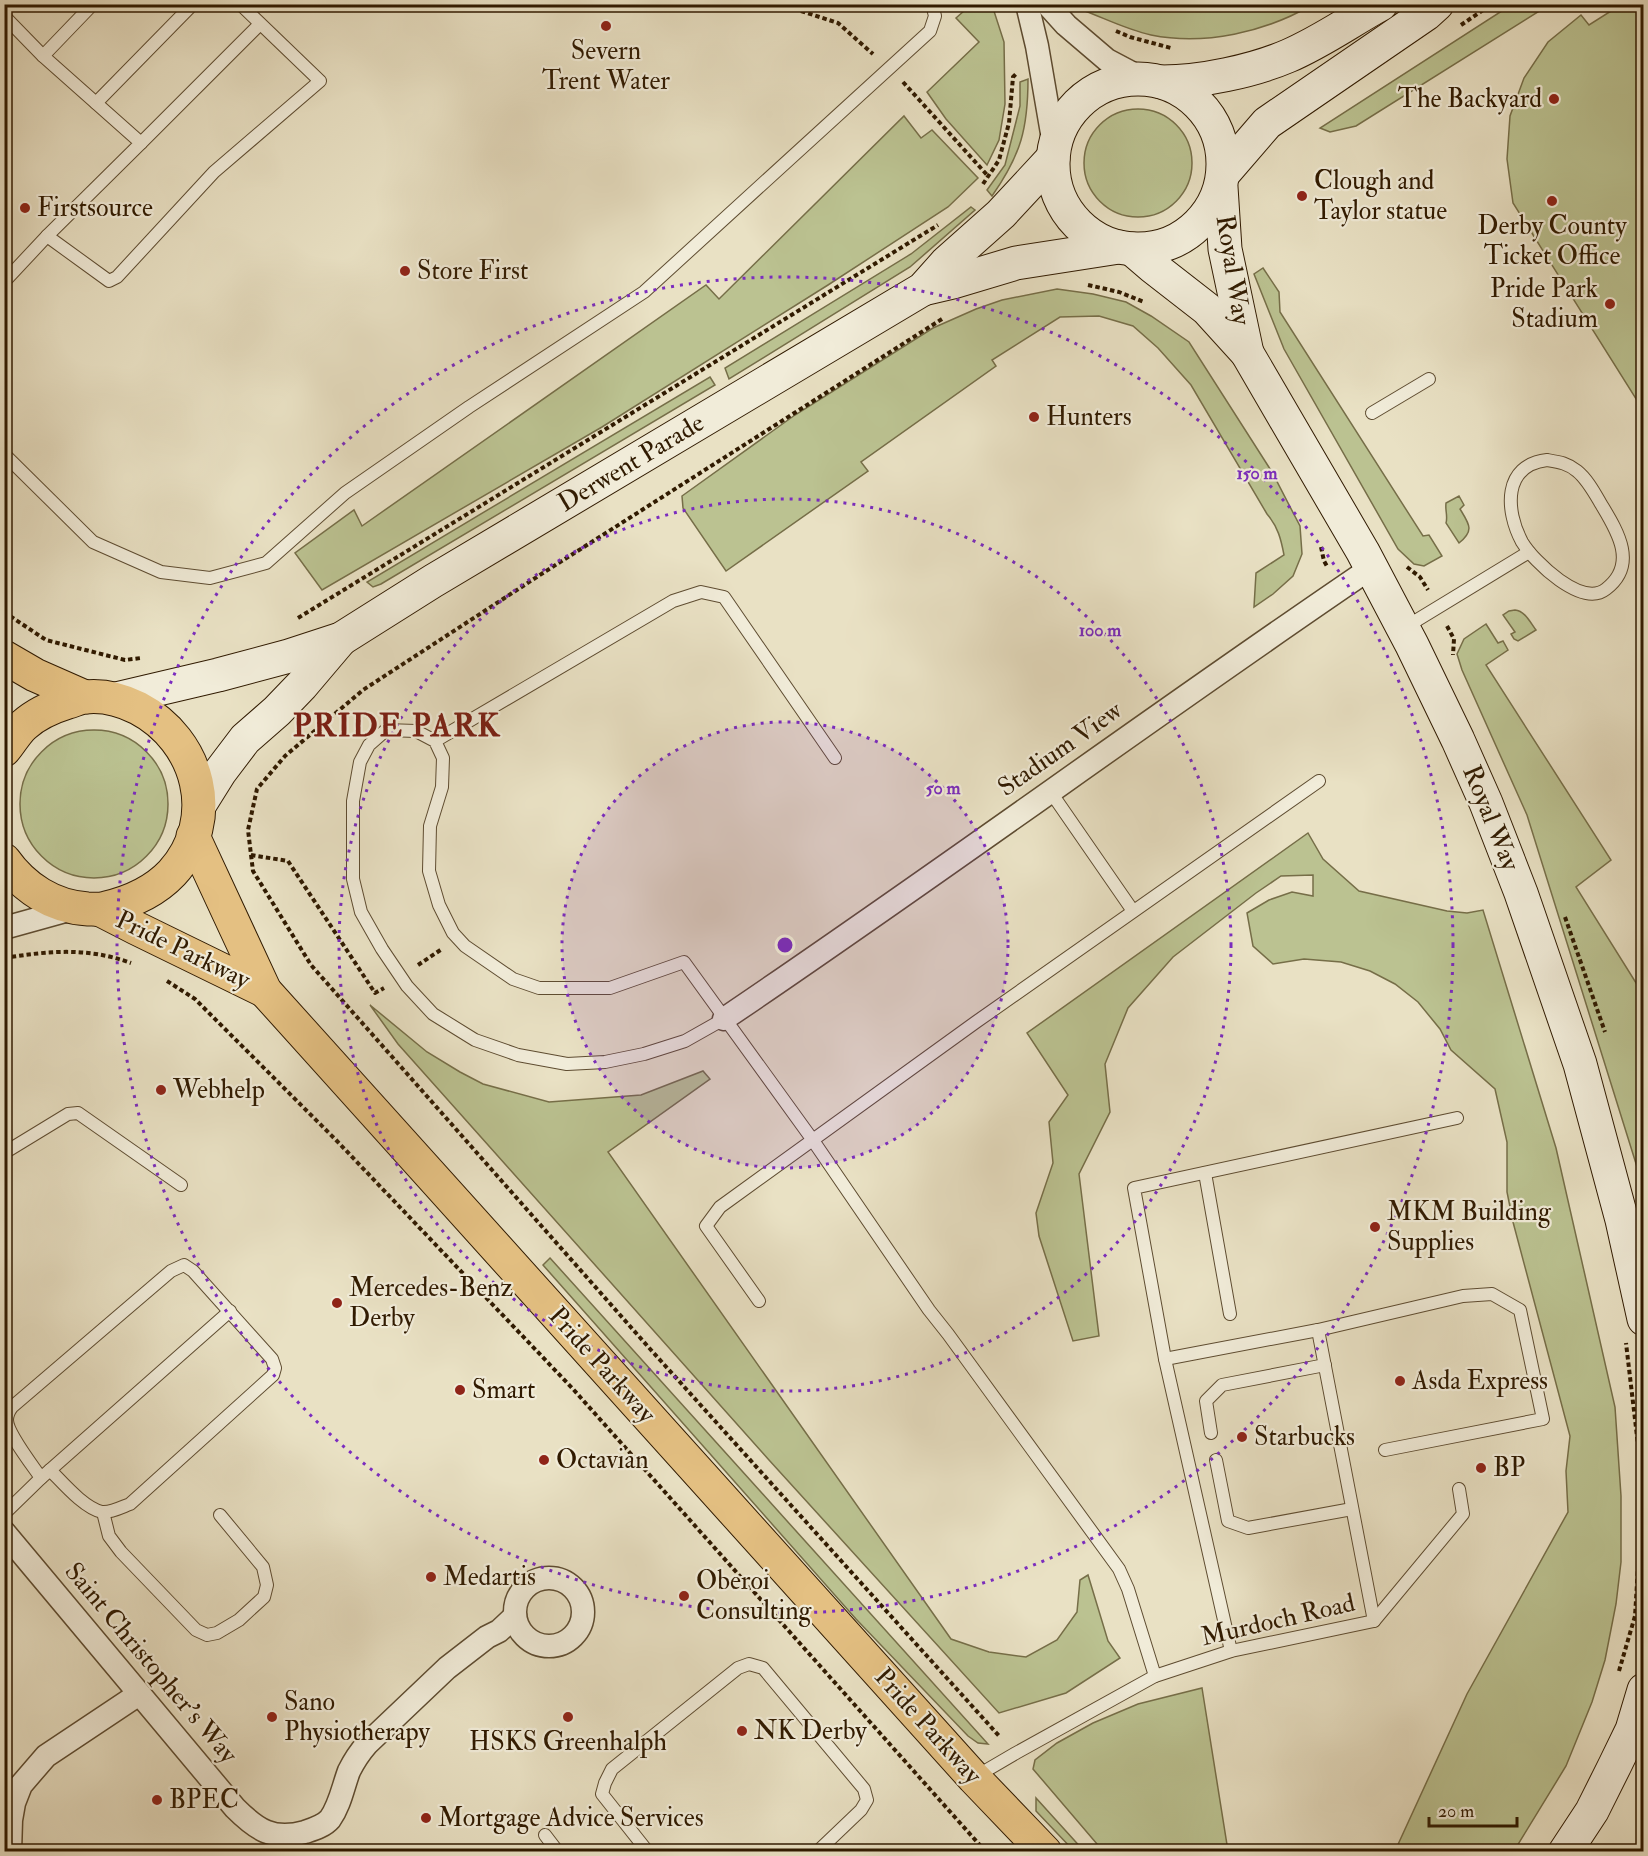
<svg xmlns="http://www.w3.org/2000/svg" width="1648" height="1856" font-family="'IM FELL Double Pica',serif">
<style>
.green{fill:#bbc291;stroke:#766e48;stroke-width:1.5}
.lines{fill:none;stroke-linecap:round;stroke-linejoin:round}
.lane-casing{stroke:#5e4c31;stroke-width:14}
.street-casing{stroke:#5e4c31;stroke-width:25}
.secondary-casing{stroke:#301a00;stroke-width:35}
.primary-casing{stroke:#301a00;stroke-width:35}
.path{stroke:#301a00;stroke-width:4;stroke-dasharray:4.5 3;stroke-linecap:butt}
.lane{stroke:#f1ecd9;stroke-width:12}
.street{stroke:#f1ecd9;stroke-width:22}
.secondary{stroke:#f1ecd9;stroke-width:33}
.primary{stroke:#e4c082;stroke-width:33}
.ring{fill:none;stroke:#7b2cbf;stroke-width:3;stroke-dasharray:3 6}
.poi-dot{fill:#8f2418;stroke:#f1ecd9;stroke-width:2}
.labels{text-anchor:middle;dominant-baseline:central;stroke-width:4.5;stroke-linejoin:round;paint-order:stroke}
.poi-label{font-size:26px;fill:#301a00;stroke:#f1ecd9;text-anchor:start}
.street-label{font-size:26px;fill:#301a00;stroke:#f1ecd9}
.district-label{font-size:32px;font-weight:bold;letter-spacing:1.5px;fill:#7a1f14;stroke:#f1ecd9}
.centre{fill:#7b2cbf;stroke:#f1ecd9;stroke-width:3}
.ring-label{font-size:18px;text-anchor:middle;font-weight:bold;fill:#7b2cbf;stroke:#f1ecd9;stroke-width:4.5;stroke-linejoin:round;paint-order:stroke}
</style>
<rect width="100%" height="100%" fill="#e9e1c4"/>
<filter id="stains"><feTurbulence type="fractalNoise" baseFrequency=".00333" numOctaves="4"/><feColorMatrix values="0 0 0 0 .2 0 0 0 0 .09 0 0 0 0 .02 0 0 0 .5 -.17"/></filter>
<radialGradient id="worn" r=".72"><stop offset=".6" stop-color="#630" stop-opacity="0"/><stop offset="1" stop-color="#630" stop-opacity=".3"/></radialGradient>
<g class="green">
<polygon points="1622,4 1643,5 1643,410 1513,203 1507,159 1510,116 1524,78 1548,42 1581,15 1589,25"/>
<polygon points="959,5 992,5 1004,42 1005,104 999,140 987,165 946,119 927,92 979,42 956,18 965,10"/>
<path d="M1080 5H1312C1265 32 1205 46 1151 35 1128 30 1106 19 1085 11Z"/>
<polygon points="1511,5 1549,5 1356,126 1330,132 1320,128"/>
<path d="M1028 79C1028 128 1021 155 992 196L987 190 1005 165 1020 106V82Z"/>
<circle cx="1138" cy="163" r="54"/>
<polygon points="904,116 921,138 932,130 978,178 948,207 828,285 602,427 322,590 295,553 354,510 362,526 706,285 719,299"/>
<polygon points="971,207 975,210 910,267 729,379 725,368 911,254"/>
<polygon points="1263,268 1279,292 1280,312 1423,536 1429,535 1442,556 1424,566 1414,564 1398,549 1284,349 1254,274"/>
<path d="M1057 289 1093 294 1126 302 1151 316 1189 342 1272 472 1300 526 1302 554 1293 576 1273 594 1254 607 1256 573 1284 555C1281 539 1278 527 1267 514L1191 385 1158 348 1133 326 1099 316 1060 317 992 360 996 366 861 462 868 471 726 571 683 508 682 496 795 415 933 328 976 309 1002 300Z"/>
<polygon points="710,377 715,385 381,584 373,587 367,582"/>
<path d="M1459 496 1464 505 1460 509C1469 524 1475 530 1459 543L1446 523C1448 516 1445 511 1446 503Z"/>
<path d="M1515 610C1525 611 1530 622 1536 630L1518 641 1514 639 1511 634 1515 632 1503 615 1509 611Z"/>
<polygon points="1486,624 1498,643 1503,641 1508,650 1486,665 1611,860 1576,887 1643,994 1643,1186 1527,815 1462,670 1457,654 1464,639"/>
<circle cx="94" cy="804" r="74"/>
<polygon points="1308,833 1323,859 1359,891 1447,911 1467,913 1483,910 1556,1148 1615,1407 1621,1496 1621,1562 1616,1604 1605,1660 1592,1702 1566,1766 1514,1851 1395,1851 1467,1694 1568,1512 1566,1471 1570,1436 1513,1222 1507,1192 1507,1142 1495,1089 1451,1050 1440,1029 1418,1002 1395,984 1370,971 1341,962 1304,959 1273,964 1253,946 1247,913 1269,900 1292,892 1313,896 1313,875 1281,876 1256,893 1173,957 1128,1008 1105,1064 1110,1112 1079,1174 1099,1336 1073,1341 1039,1236 1036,1213 1053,1163 1049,1122 1068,1095 1027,1033"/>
<polygon points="370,1005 427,1052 460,1072 483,1084 549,1102 641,1095 703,1071 710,1079 608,1152 951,1639 989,1652 1026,1657 1057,1640 1077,1612 1080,1580 1088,1575 1108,1641 1120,1658 1066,1693 999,1713 769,1460 398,1044"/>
<polygon points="550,1258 988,1744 978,1743 968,1736 856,1619 543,1265"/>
<polygon points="1202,1688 1228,1851 1103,1851 1033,1769 1035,1760 1057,1743 1093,1723 1138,1704"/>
<polygon points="1036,1798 1084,1851 1074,1851 1036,1811"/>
</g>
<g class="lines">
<g class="lane-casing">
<g id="lane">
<polyline points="4,16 43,56 141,143 47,236 4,282"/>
<polyline points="43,56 93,4"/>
<polyline points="96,103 193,4"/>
<polyline points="141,143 260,24"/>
<polyline points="47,236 109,281 117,277 214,172 320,81 240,4"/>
<polyline points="1372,413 1429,379"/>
<polyline points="4,454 93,542 161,572 210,578 266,563 345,493 469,407 644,292 930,31 935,16 932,4"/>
<path d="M1547 460C1559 462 1567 463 1577 471 1587 479 1594 492 1601 504 1616 529 1639 564 1606 589 1582 608 1534 562 1522 542 1505 510 1503 465 1547 460Z"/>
<polyline points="1404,628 1529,552"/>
<polyline points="435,741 673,601 701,592 724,597 835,758"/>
<polyline points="1050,791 1133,911"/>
<polyline points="724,1019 685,1041 644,1054 605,1062 567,1064 518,1055 475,1040 433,1014 407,986 382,949 361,912 353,879 353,801 360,762 369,745 386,730 416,731 435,741 443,758 442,787 430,826 429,871 439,905 453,933 465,946 513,979 539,988 610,988 684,962 812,1139 929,1310 948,1334 1119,1569 1128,1589 1155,1676"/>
<polyline points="4,1153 68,1114 78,1113 181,1185"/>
<polyline points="1205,1173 1230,1314"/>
<polyline points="759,1301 706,1226 720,1207 976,1022 1319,781"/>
<polyline points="1318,1330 1374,1621"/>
<polyline points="1165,1359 1318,1330 1463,1296 1492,1294 1520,1310 1543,1419 1385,1450"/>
<polyline points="1211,1433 1206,1401 1222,1385 1325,1365"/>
<polyline points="1216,1460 1228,1521 1248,1528 1352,1509"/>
<path d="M41 1478C33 1466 7 1433 7 1420 7 1415 9 1411 12 1407L171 1271 184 1265 193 1271 272 1359 275 1368 273 1375 130 1504C122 1507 111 1513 102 1512 84 1508 63 1483 50 1470"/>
<polyline points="103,1512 109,1536 121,1552 196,1630 207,1635 217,1633 239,1620 264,1597 267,1585 263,1567 220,1515"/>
<polyline points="4,1514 41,1478 230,1311"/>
<polyline points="1231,1651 1165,1359 1134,1188 1457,1118"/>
<polyline points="975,1777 1016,1753 1155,1676 1231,1651 1374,1621 1463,1514 1459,1489"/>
<polyline points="545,1835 558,1852"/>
<polyline points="648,1852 602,1794 605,1783 612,1769 738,1668 749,1664 763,1668 864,1789 867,1800 861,1810 817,1852"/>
</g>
</g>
<g class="street-casing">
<g id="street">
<polyline points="1027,4 1037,46 1054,145"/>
<polyline points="1047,4 1066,25 1107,60 1143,79"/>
<polyline points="4,928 76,908"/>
<path d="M724 1019C942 872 1154 715 1371 568"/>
<path d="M4 1532 235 1808C257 1830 273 1841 305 1832 314 1829 324 1826 330 1819 340 1805 343 1787 349 1771 354 1761 360 1752 367 1744L447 1668 487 1637 499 1631 515 1616"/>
<circle cx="549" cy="1612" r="34"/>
<polyline points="10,1852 11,1820 14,1803 21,1785 46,1756 139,1694"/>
</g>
</g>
<g class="secondary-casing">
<g id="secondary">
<circle cx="1138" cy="164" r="85"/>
<path d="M1162 82C1201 82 1253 71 1288 56 1321 42 1350 21 1381 4"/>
<polyline points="1223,174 1267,123 1426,14 1437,4"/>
<polyline points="1221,187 1225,249 1247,353"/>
<polyline points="1132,249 1153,267 1207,309 1247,353 1363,552 1412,645 1458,740 1486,803 1521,893 1580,1064 1622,1220 1644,1319"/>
<polyline points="923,289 953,282 1016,263 1119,247"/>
<polyline points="116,699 218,675 289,656 341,639 433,581 923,289 947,262 1001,214 1053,158"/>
<polyline points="200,804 220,772 245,739 277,711 302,685 341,639"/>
<polyline points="1565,1852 1592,1811 1615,1765 1632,1730 1644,1690"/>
</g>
</g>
<g class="primary-casing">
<g id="primary">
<polyline points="4,657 35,675 85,697"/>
<path d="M4 750C11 742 16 732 24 725 36 714 52 707 68 702 73 701 80 697 85 697 103 695 122 700 138 708 199 740 221 819 172 873 154 892 131 902 106 908 99 910 94 909 88 909 53 907 24 888 4 860"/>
<polyline points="193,836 265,991 974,1778 1045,1852"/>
<polyline points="101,910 136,928 265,991"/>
</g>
</g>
<g class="path">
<polyline points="801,11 838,23 873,54"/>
<polyline points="1461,25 1492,4"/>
<polyline points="1116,31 1130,37 1171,48"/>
<polyline points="903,82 988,176"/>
<polyline points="983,184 999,160 1009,123 1013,77 1016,74"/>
<polyline points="1088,285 1119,292 1144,302"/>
<polyline points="942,319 543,573 363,690 285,756 257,789 248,830 253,871 311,965 651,1350 1000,1737"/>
<polyline points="1321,547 1324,561 1328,568"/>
<polyline points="1407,567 1420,577 1428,590"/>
<polyline points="4,612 46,640 125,660 141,658"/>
<polyline points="298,618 938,225"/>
<polyline points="1447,626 1454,639 1453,655"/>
<polyline points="251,855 288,861 375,993 384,988"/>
<polyline points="1565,917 1605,1032"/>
<path d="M4 958C49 951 87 947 131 963"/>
<polyline points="418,965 442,949"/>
<polyline points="167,981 195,999 336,1140 573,1389 986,1852"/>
<polyline points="1619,1671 1635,1616 1643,1487 1626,1343"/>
</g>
<use href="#lane" class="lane"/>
<use href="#street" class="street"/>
<use href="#secondary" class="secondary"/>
<use href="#primary" class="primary"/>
</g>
<circle cx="785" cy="945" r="223" fill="#7b2cbf" fill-opacity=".12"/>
<g class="ring">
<circle cx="785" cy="945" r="223"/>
<circle cx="785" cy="945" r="446"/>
<circle cx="785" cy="945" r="668"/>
</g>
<g class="poi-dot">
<circle cx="606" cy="26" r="6"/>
<circle cx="1554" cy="99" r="6"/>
<circle cx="1302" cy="196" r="6"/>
<circle cx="1552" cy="201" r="6"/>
<circle cx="25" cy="208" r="6"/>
<circle cx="405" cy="271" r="6"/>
<circle cx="1610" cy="304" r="6"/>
<circle cx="1034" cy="417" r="6"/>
<circle cx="161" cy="1090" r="6"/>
<circle cx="1375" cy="1227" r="6"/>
<circle cx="337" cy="1303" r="6"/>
<circle cx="1400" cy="1381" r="6"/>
<circle cx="460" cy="1390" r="6"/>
<circle cx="1242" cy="1437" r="6"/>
<circle cx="544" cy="1460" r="6"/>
<circle cx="1481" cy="1468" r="6"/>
<circle cx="431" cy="1577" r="6"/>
<circle cx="684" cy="1596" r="6"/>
<circle cx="272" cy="1717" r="6"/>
<circle cx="568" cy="1717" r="6"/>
<circle cx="742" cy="1731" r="6"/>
<circle cx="157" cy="1800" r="6"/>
<circle cx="426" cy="1818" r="6"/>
</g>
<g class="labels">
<g class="poi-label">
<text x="606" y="51" text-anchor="middle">Severn<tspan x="606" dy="30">Trent Water</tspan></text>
<text x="1542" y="99" text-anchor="end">The Backyard</text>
<text x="1314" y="181">Clough and<tspan x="1314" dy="30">Taylor statue</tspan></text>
<text x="37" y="208">Firstsource</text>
<text x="1552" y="226" text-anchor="middle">Derby County<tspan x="1552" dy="30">Ticket Office</tspan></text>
<text x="417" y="271">Store First</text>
<text x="1598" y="289" text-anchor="end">Pride Park<tspan x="1598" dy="30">Stadium</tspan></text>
<text x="1046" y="417">Hunters</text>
<text x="173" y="1090">Webhelp</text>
<text x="1387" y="1212">MKM Building<tspan x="1387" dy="30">Supplies</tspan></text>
<text x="349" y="1288">Mercedes-Benz<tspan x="349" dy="30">Derby</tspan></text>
<text x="1412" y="1381">Asda Express</text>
<text x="472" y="1390">Smart</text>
<text x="1254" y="1437">Starbucks</text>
<text x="556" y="1460">Octavian</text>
<text x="1493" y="1468">BP</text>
<text x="443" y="1577">Medartis</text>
<text x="696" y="1581">Oberoi<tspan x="696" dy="30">Consulting</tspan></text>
<text x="284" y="1702">Sano<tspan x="284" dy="30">Physiotherapy</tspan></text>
<text x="754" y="1731">NK Derby</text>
<text x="568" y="1742" text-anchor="middle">HSKS Greenhalph</text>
<text x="169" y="1800">BPEC</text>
<text x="438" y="1818">Mortgage Advice Services</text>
</g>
<g class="street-label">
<text transform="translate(1233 270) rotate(81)">Royal Way</text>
<text transform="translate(631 463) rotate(-31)">Derwent Parade</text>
<text transform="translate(1060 749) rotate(-35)">Stadium View</text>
<text transform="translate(1491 818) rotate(68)">Royal Way</text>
<text transform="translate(183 950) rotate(26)">Pride Parkway</text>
<text transform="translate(602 1365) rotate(48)">Pride Parkway</text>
<text transform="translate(1278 1620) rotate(-13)">Murdoch Road</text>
<text transform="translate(151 1663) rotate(50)">Saint Christopher's Way</text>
<text transform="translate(928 1726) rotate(48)">Pride Parkway</text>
</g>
<g class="district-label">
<text x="397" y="726">PRIDE PARK</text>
</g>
</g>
<circle cx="785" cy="945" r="9" class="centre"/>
<g class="ring-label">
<text x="1257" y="479">150 m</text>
<text x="1100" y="636">100 m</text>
<text x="943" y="794">50 m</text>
</g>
<rect width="1648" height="1856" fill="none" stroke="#e9e1c4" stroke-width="24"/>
<rect x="6" y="6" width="1636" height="1844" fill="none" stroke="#301a00" stroke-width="3"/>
<rect x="12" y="12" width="1624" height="1832" fill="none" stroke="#301a00" stroke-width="1.5"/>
<path d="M1429 1817v9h88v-9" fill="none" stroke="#301a00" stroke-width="3"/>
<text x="1438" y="1817" font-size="18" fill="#301a00" stroke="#f1ecd9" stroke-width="4.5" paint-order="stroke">20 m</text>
<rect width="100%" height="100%" filter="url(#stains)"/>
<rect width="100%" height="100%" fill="url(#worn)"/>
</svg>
